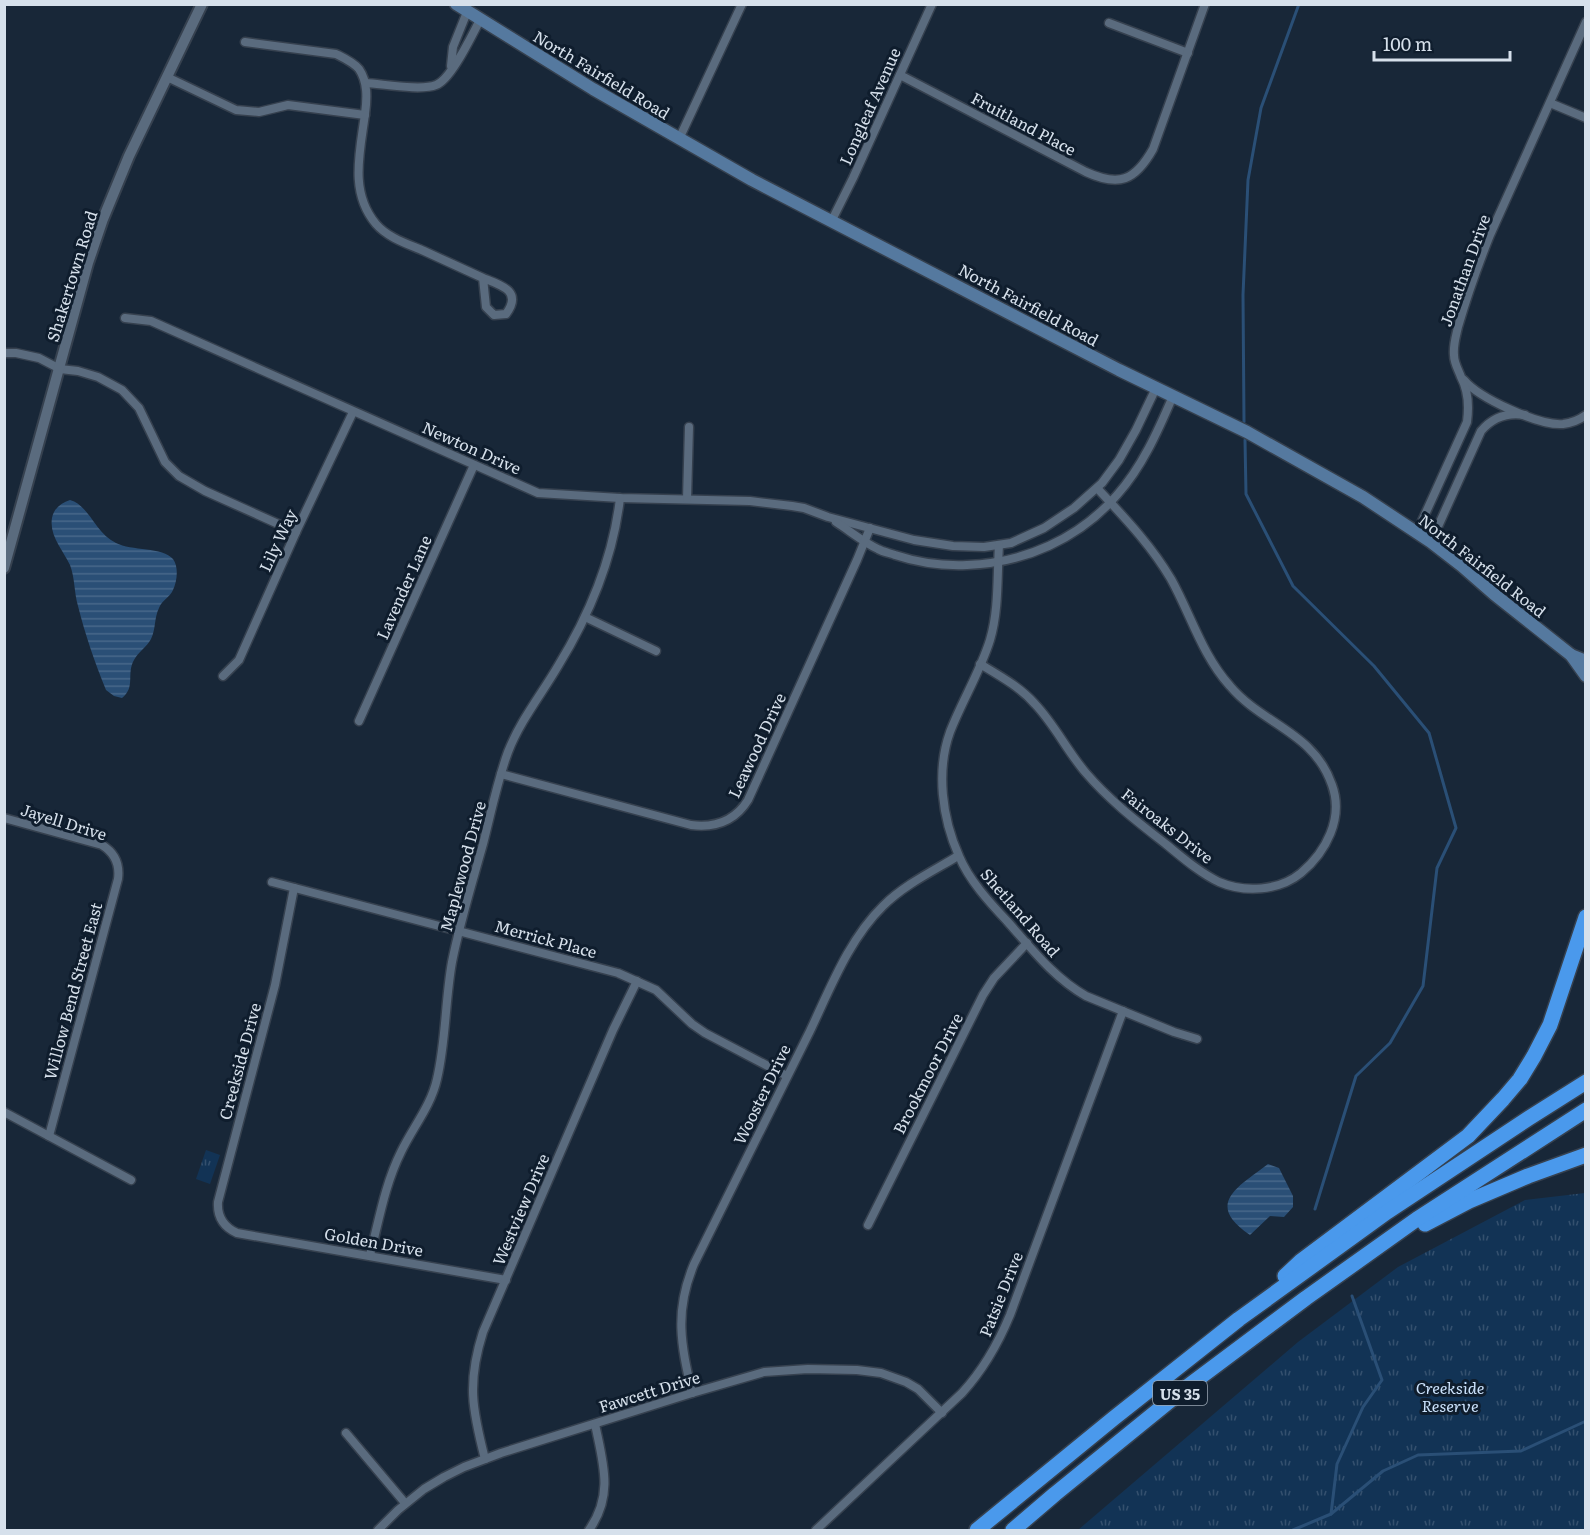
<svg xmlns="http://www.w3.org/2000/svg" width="1590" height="1535" font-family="Literata,serif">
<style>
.grass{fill:url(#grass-tufts)}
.water{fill:url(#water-rules)}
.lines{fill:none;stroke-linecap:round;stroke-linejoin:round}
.stream{stroke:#2a4f76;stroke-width:3}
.minor-casing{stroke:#36414f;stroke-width:11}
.tertiary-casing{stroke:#36414f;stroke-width:14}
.secondary-casing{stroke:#36414f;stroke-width:15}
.motorway-casing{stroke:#36414f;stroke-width:18}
.minor{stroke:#5a6b7e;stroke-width:8}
.tertiary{stroke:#5a6b7e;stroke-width:10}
.secondary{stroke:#55799f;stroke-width:12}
.motorway{stroke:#4a99ec;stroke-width:15}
.labels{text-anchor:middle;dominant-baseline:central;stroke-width:6;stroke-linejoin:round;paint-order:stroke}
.shield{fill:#0f1d2d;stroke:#9aa6b2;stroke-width:1.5}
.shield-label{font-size:15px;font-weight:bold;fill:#d6e0eb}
.street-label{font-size:16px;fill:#d6e0eb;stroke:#0f1d2d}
.park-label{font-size:16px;font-style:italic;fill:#cce3fd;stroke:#0f1d2d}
</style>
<defs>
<pattern id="grass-tufts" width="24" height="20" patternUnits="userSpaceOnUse" patternTransform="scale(1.5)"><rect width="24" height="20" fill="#123355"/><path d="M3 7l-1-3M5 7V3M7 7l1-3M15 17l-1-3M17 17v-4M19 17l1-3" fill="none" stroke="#34506e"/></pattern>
<pattern id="water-rules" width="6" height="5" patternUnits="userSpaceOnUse" patternTransform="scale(1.5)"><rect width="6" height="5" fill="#2a4f76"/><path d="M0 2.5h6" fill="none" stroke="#48688a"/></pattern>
</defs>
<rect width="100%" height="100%" fill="#182738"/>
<g class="grass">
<polygon points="206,1150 220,1155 210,1184 196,1179"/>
<polygon points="1585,1193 1585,1530 1078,1530 1298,1342 1398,1267 1525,1200"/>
</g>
<g class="water">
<path d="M70 500C89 505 95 533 116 543 131 551 163 547 173 559 179 567 177 582 173 590 170 597 162 600 159 608 154 618 156 629 151 639 147 647 138 652 134 660 126 674 136 687 122 698L114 696 106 690C95 663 85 634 78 606 74 592 75 578 70 565 63 550 49 536 52 518 54 508 61 503 70 500Z"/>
<path d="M1268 1164 1279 1168 1293 1196V1207L1284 1217 1270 1216 1250 1235C1204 1204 1238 1187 1268 1164Z"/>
</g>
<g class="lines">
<g class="stream">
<polyline points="1244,422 1243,295 1248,180 1261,108 1299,4"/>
<polyline points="1245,440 1246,494 1293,586 1374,666 1429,733 1456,828 1437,868 1423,986 1390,1043 1356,1076 1315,1209"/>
<polyline points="1331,1514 1337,1464 1363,1407 1382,1380 1352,1296"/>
<polyline points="1293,1530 1331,1514 1383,1471 1418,1455 1521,1451 1586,1421"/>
</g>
<g class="minor-casing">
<g id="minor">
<polyline points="1109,23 1188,53"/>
<path d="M245 42 336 54C344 58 353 62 359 69 368 82 367 99 365 114 360 152 349 192 376 224 388 238 408 244 424 251 444 260 463 269 483 278L486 307 494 315 506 314C523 291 501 285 483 278"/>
<polyline points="451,66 453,47 467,12"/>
<path d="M900 75 1086 172C1119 187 1135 181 1153 149L1205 4"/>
<polyline points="167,77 236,110 259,112 288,105 365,115"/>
<path d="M366 83C383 84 421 91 436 85 451 80 472 35 480 20"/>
<polyline points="1550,103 1586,118"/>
<polyline points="679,139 742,4"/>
<polyline points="832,220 853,178 932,4"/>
<polyline points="125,318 151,321 538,493 620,498 750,501 792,506 804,508 828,517 914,540 953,546 984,547 1011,543 1044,528 1074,508 1102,483 1119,460 1136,430 1156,388"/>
<polyline points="4,353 16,353 39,358 60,369 78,371 98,377 122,390 139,408 165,462 179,476 205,491 296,532"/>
<path d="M1464 380C1479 398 1539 426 1563 424 1572 423 1579 420 1586 415"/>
<polyline points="687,499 689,427"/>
<path d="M836 522C850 531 863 542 878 549 883 552 890 553 895 555 919 563 942 566 967 565 1024 563 1079 539 1117 495 1142 467 1158 431 1173 396"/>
<path d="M1417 532 1467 422C1469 407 1468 390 1461 377 1458 369 1454 363 1454 355 1453 345 1456 336 1458 327 1467 296 1478 265 1490 235L1586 22"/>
<path d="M1431 542 1481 431C1492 418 1507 412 1525 415"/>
<path d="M999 545C997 576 999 610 990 640 980 672 962 701 950 732 936 771 942 818 959 856 969 880 989 902 1007 921 1031 948 1054 978 1086 996L1174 1032 1197 1039"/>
<polyline points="585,617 656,651"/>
<path d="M980 664C1000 676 1020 687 1035 704 1055 725 1067 751 1086 773 1110 801 1139 823 1167 845 1183 858 1200 873 1219 882 1245 893 1279 891 1301 873 1326 852 1344 818 1332 785 1314 732 1263 725 1230 686 1202 655 1191 615 1171 579 1151 545 1124 517 1097 488"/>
<polyline points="223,676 239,660 296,532 353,412"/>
<polyline points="359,721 474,465"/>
<path d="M501 774 691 825C715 828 735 821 748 800L857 560 870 528"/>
<path d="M4 818 102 845C115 853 120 864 118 879L49 1136"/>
<polyline points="272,882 618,973 656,990 692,1024 705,1033 787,1076"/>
<path d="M294 888 275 985 218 1202C217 1217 224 1227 237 1233L506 1280"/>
<polyline points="4,1112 131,1180"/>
<polyline points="868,1225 983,995 994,978 1027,943"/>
<path d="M370 1255C379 1220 385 1184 401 1152 413 1127 431 1106 437 1079 446 1041 445 1001 452 962 460 922 472 883 483 844 491 813 497 782 508 752 520 721 541 695 558 666 590 614 613 559 620 498"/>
<path d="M692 1393C681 1344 674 1312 694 1264 733 1186 771 1109 810 1031 830 989 849 939 883 906 904 885 933 871 958 856"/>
<polyline points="346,1433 405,1503"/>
<path d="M485 1459C472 1409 467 1382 483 1332L613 1030 637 981"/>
<polyline points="378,1530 398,1510 424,1489 444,1477 464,1467 501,1453 692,1393 764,1372 808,1369 857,1370 881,1373 906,1382 918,1389 942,1413"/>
<path d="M589 1530C614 1495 603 1463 595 1424"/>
<path d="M816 1530 962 1393C983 1370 998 1344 1010 1315L1123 1011"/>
</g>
</g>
<g class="tertiary-casing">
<polyline id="tertiary" points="4,568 88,263 103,219 129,156 202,4"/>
</g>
<g class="secondary-casing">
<g id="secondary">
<polyline points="456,4 593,89 752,180 1119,370 1247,432 1363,497 1431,542 1462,566 1494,594 1571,655 1586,661"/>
<polyline points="1571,655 1586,676"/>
</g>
</g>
<g class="motorway-casing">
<g id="motorway">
<polyline points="1425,1224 1469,1201 1528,1176 1586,1155"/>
<polyline points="1285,1276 1301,1261 1468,1136 1503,1099 1520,1079 1534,1056 1550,1025 1586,917"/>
<polyline points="977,1530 1114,1418 1239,1319 1387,1212 1529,1118 1586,1082"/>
<polyline points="1013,1530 1055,1494 1183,1390 1306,1298 1417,1219 1586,1110"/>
</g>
</g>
<use href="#minor" class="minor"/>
<use href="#tertiary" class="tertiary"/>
<use href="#secondary" class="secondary"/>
<use href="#motorway" class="motorway"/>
</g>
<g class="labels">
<rect class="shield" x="1153" y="1381" width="54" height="24" rx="4.5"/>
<g class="shield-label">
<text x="1180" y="1393">US 35</text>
</g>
<g class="street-label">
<text transform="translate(602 74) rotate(31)">North Fairfield Road</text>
<text transform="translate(869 106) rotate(-66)">Longleaf Avenue</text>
<text transform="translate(1024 123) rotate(28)">Fruitland Place</text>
<text transform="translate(1464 270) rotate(-70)">Jonathan Drive</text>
<text transform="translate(71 276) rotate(-73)">Shakertown Road</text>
<text transform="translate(1029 304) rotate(28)">North Fairfield Road</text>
<text transform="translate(472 447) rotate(24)">Newton Drive</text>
<text transform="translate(277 540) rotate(-65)">Lily Way</text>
<text transform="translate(1483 565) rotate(38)">North Fairfield Road</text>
<text transform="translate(403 587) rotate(-66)">Lavender Lane</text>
<text transform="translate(756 745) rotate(-65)">Leawood Drive</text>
<text transform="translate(64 821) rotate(17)">Jayell Drive</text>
<text transform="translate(1168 825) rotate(38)">Fairoaks Drive</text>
<text transform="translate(462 866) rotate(-75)">Maplewood Drive</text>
<text transform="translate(1021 912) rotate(49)">Shetland Road</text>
<text transform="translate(546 938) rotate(15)">Merrick Place</text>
<text transform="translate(72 991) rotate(-75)">Willow Bend Street East</text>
<text transform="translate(239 1061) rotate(-75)">Creekside Drive</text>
<text transform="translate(927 1073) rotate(-63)">Brookmoor Drive</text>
<text transform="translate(761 1094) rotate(-64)">Wooster Drive</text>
<text transform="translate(520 1209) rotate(-67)">Westview Drive</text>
<text transform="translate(374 1241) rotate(10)">Golden Drive</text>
<text transform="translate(1000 1294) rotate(-68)">Patsie Drive</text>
<text transform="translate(649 1391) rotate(-17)">Fawcett Drive</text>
</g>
<g class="park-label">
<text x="1450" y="1387">Creekside<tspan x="1450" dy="18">Reserve</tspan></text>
</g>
</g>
<rect width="1590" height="1535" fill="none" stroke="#d6e0eb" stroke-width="12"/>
<path d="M1374 51v9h136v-9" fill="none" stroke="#d6e0eb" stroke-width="3"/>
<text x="1383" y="51" font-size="18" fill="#d6e0eb" stroke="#0f1d2d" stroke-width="4.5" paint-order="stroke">100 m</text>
</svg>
